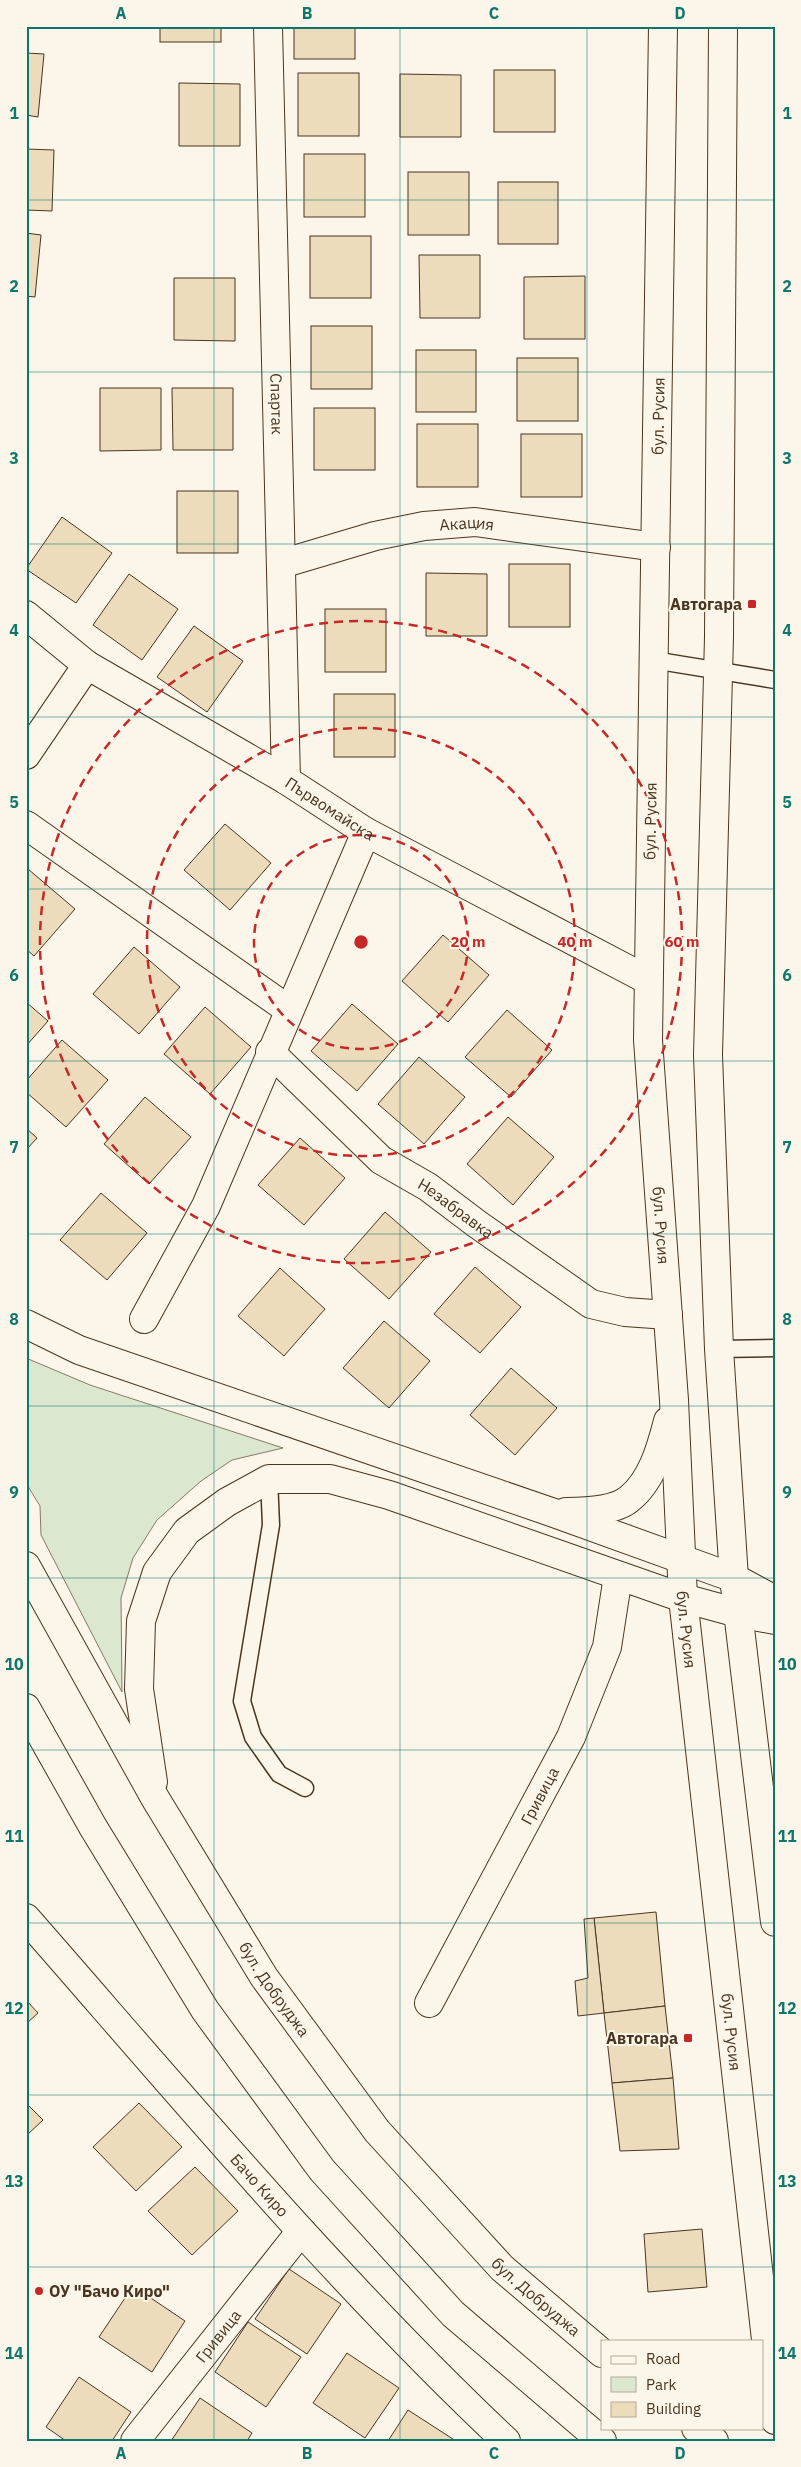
<svg xmlns="http://www.w3.org/2000/svg" width="801" height="2467" font-family="'IBM Plex Sans',sans-serif">
<style>
.green{fill:#dce7d0;stroke:#887966}
.building{fill:#ecdcbc;stroke:#4a3520}
.lines{fill:none;stroke-linecap:round;stroke-linejoin:round}
.service-casing{stroke:#4a3520;stroke-width:19}
.minor-casing{stroke:#4a3520;stroke-width:30}
.secondary-casing{stroke:#4a3520;stroke-width:30}
.service{stroke:#fbf6e9;stroke-width:16}
.minor{stroke:#fbf6e9;stroke-width:28}
.secondary{stroke:#fbf6e9;stroke-width:28}
.grid{fill:none;stroke:#0f766e;stroke-width:1;stroke-opacity:0.55}
.ring{fill:none;stroke:#c62828;stroke-width:2.5;stroke-dasharray:9 6}
.poi-dot{fill:#c62828;stroke:#fbf6e9;stroke-width:2}
.labels{text-anchor:middle;dominant-baseline:central;stroke-width:4;stroke-linejoin:round;paint-order:stroke}
.street-label{font-size:16px;fill:#4a3520;stroke:#fbf6e9}
.poi-label{font-size:16px;font-weight:bold;fill:#4a3520;stroke:#fbf6e9;text-anchor:end}
.centre{fill:#c62828;stroke:#fbf6e9;stroke-width:2.5}
.ring-label{font-size:15px;text-anchor:middle;font-weight:bold;fill:#c62828;stroke:#fbf6e9;stroke-width:4;stroke-linejoin:round;paint-order:stroke}
.neatline{fill:none;stroke:#0f766e;stroke-width:2}
.grid-label{font-size:16px;text-anchor:middle;font-weight:bold;fill:#0f766e}
</style>
<rect width="100%" height="100%" fill="#fbf6e9"/>
<polygon class="green" points="26,1358 90,1385 283,1448 232,1460 201,1481 157,1520 133,1558 121,1598 122,1692 41,1535 40,1506 26,1483"/>
<g class="building">
<rect x="160" y="26" width="61" height="16"/>
<rect x="294" y="26" width="61" height="33"/>
<polygon points="26,53 44,54 38,117 26,115"/>
<rect x="494" y="70" width="61" height="62"/>
<rect x="298" y="73" width="61" height="63"/>
<polygon points="400,74 461,75 461,137 400,137"/>
<polygon points="179,83 240,84 240,146 179,146"/>
<polygon points="26,149 54,150 52,211 26,210"/>
<rect x="304" y="154" width="61" height="63"/>
<rect x="408" y="172" width="61" height="63"/>
<rect x="498" y="182" width="60" height="62"/>
<polygon points="26,233 41,235 35,297 26,296"/>
<rect x="310" y="236" width="61" height="62"/>
<polygon points="419,255 480,255 480,318 420,318"/>
<polygon points="585,276 585,339 524,339 524,277"/>
<polygon points="174,278 235,278 235,341 174,340"/>
<rect x="311" y="326" width="61" height="63"/>
<rect x="416" y="350" width="60" height="62"/>
<rect x="517" y="358" width="61" height="63"/>
<polygon points="100,388 161,388 161,450 100,451"/>
<polygon points="172,388 233,388 233,450 173,450"/>
<rect x="314" y="408" width="61" height="62"/>
<rect x="417" y="424" width="61" height="63"/>
<rect x="521" y="434" width="61" height="63"/>
<rect x="177" y="491" width="61" height="62"/>
<polygon points="62,517 112,553 76,603 26,569"/>
<rect x="509" y="564" width="61" height="63"/>
<polygon points="426,573 487,574 487,636 426,636"/>
<polygon points="129,574 178,609 142,660 93,625"/>
<rect x="325" y="609" width="61" height="63"/>
<polygon points="194,626 243,661 207,712 157,677"/>
<rect x="334" y="694" width="61" height="63"/>
<polygon points="225,824 271,863 230,910 184,870"/>
<polygon points="28,869 75,909 34,956 26,949 26,871"/>
<polygon points="443,935 489,975 448,1022 402,981"/>
<polygon points="134,947 180,987 139,1034 93,994"/>
<polygon points="26,1002 48,1021 26,1046"/>
<polygon points="352,1004 398,1044 357,1091 311,1051"/>
<polygon points="205,1007 251,1047 210,1094 164,1054"/>
<polygon points="507,1010 552,1050 511,1097 465,1057"/>
<polygon points="62,1040 108,1080 66,1127 26,1092 26,1081"/>
<polygon points="419,1057 465,1097 424,1144 378,1104"/>
<polygon points="145,1097 191,1137 149,1184 104,1144"/>
<polygon points="508,1117 554,1157 513,1205 467,1164"/>
<polygon points="26,1128 37,1138 26,1150"/>
<polygon points="300,1138 345,1178 304,1225 258,1185"/>
<polygon points="101,1193 147,1233 107,1280 60,1240"/>
<polygon points="385,1212 431,1252 389,1299 344,1259"/>
<polygon points="475,1267 521,1307 480,1353 434,1314"/>
<polygon points="280,1268 325,1309 284,1356 238,1316"/>
<polygon points="384,1321 430,1361 389,1408 343,1368"/>
<polygon points="511,1368 557,1408 515,1455 470,1415"/>
<polygon points="656,1912 665,2006 604,2013 594,1918"/>
<polygon points="594,1918 604,2013 578,2016 575,1981 588,1978 584,1919"/>
<polygon points="26,2000 38,2013 26,2024"/>
<polygon points="665,2006 673,2078 612,2083 604,2013"/>
<polygon points="673,2078 679,2149 620,2151 612,2083"/>
<polygon points="26,2103 43,2120 26,2136"/>
<polygon points="139,2103 182,2147 136,2191 93,2147"/>
<polygon points="195,2167 238,2211 192,2255 148,2211"/>
<polygon points="702,2229 707,2287 648,2292 644,2234"/>
<polygon points="289,2269 341,2304 307,2354 255,2319"/>
<polygon points="133,2286 185,2321 152,2372 99,2337"/>
<polygon points="248,2322 301,2357 266,2407 215,2372"/>
<polygon points="347,2353 399,2388 365,2438 313,2403"/>
<polygon points="79,2377 131,2412 112,2441 66,2441 46,2427"/>
<polygon points="200,2398 252,2433 247,2441 171,2441"/>
<polygon points="408,2410 456,2441 388,2441"/>
</g>
<g class="lines">
<g class="service-casing">
<g id="service">
<polyline points="653,660 775,680"/>
<polyline points="719,1349 775,1348"/>
<polyline points="269,1479 271,1525 242,1701 253,1737 279,1774 305,1788"/>
</g>
</g>
<g class="minor-casing">
<g id="minor">
<path id="s1" d="M268 26 286 780"/>
<path id="s2" d="M281 564 375 536 424 526 475 522 656 547"/>
<path id="s3" d="M26 615 87 665 286 780 366 832 648 980"/>
<polyline points="26,755 87,665"/>
<polyline points="26,825 289,1010"/>
<path id="s4" d="M270 1052 381 1160 428 1187 477 1224 591 1304 625 1312 668 1315"/>
<polyline points="144,1319 206,1206 366,832"/>
<polyline points="734,1578 775,1600"/>
<polyline points="738,1613 775,1620"/>
<path id="s5" d="M26 1918C182 2096 334 2279 506 2441"/>
<path id="s6" d="M429 2003 571 1737 607 1647 618 1576"/>
<path id="s7" d="M135 2441 301 2231"/>
</g>
</g>
<g class="secondary-casing">
<g id="secondary">
<path id="s8" d="M663 26 648 1040 674 1400 683 1598 775 2420"/>
<polyline points="723,26 719,637 708,1055 719,1349 734,1578 775,1922"/>
<polyline points="26,1324 79,1350 554,1513 734,1578"/>
<path d="M566 1512C584 1512 615 1511 629 1499 652 1481 661 1448 668 1421"/>
<path id="s9" d="M26 1566 155 1798 264 1977 377 2131 502 2268 602 2353"/>
<polyline points="26,1708 93,1827 205,2010 322,2170 453,2314 602,2441"/>
<polyline points="153,1782 139,1689 141,1621 157,1572 187,1531 227,1502 269,1479 330,1479 389,1495 683,1598 738,1613"/>
<polyline points="696,2428 714,2441"/>
</g>
</g>
<use href="#service" class="service"/>
<use href="#minor" class="minor"/>
<use href="#secondary" class="secondary"/>
</g>
<path class="grid" d="M214 26V2441M400 26V2441M587 26V2441M26 200H775M26 372H775M26 544H775M26 717H775M26 889H775M26 1061H775M26 1234H775M26 1406H775M26 1578H775M26 1750H775M26 1923H775M26 2095H775M26 2267H775"/>
<g class="ring">
<circle cx="361" cy="942" r="107"/>
<circle cx="361" cy="942" r="214"/>
<circle cx="361" cy="942" r="321"/>
</g>
<g class="poi-dot">
<rect x="747" y="599" width="10" height="10" rx="2.5"/>
<rect x="683" y="2033" width="10" height="10" rx="2.5"/>
<circle cx="39" cy="2291" r="5"/>
</g>
<g class="labels">
<g class="street-label">
<text stroke="none"><textPath href="#s1" startOffset="378">Спартак</textPath></text>
<text transform="translate(658 416) rotate(-89)">бул. Русия</text>
<text stroke="none"><textPath href="#s2" startOffset="191">Акация</textPath></text>
<text stroke="none"><textPath href="#s3" startOffset="361">Първомайска</textPath></text>
<text transform="translate(650 821) rotate(-89)">бул. Русия</text>
<text stroke="none"><textPath href="#s4" startOffset="244">Незабравка</textPath></text>
<text stroke="none"><textPath href="#s8" startOffset="1200">бул. Русия</textPath></text>
<text stroke="none"><textPath href="#s8" startOffset="1605">бул. Русия</textPath></text>
<text stroke="none"><textPath href="#s6" startOffset="235">Гривица</textPath></text>
<text stroke="none"><textPath href="#s9" startOffset="491">бул. Добруджа</textPath></text>
<text stroke="none"><textPath href="#s8" startOffset="2010">бул. Русия</textPath></text>
<text stroke="none"><textPath href="#s5" startOffset="355">Бачо Киро</textPath></text>
<text stroke="none"><textPath href="#s9" startOffset="896">бул. Добруджа</textPath></text>
<text stroke="none"><textPath href="#s7" startOffset="134">Гривица</textPath></text>
</g>
<g class="poi-label">
<text x="742" y="604">Автогара</text>
<text x="678" y="2038">Aвтогара</text>
<text x="49" y="2291" text-anchor="start">ОУ "Бачо Киро"</text>
</g>
</g>
<circle cx="361" cy="942" r="8" class="centre"/>
<g class="ring-label">
<text x="468" y="947">20 m</text>
<text x="575" y="947">40 m</text>
<text x="682" y="947">60 m</text>
</g>
<rect width="801" height="2467" fill="none" stroke="#fbf6e9" stroke-width="55"/>
<rect x="601" y="2340" width="162" height="90" fill="#fbf6e9" stroke="#b4a999"/>
<rect x="611" y="2356" width="25" height="8" fill="#fbf6e9" stroke="#b4a999"/>
<text x="646" y="2364" font-size="15" fill="#4a3520">Road</text>
<rect x="611" y="2377" width="25" height="15" fill="#dce7d0" stroke="#b4a999"/>
<text x="646" y="2390" font-size="15" fill="#4a3520">Park</text>
<rect x="611" y="2402" width="25" height="15" fill="#ecdcbc" stroke="#b4a999"/>
<text x="646" y="2414" font-size="15" fill="#4a3520">Building</text>
<rect x="28" y="28" width="746" height="2412" class="neatline"/>
<g class="grid-label">
<text x="121" y="19">A</text>
<text x="307" y="19">B</text>
<text x="494" y="19">C</text>
<text x="680" y="19">D</text>
<text x="14" y="119">1</text>
<text x="787" y="119">1</text>
<text x="14" y="292">2</text>
<text x="787" y="292">2</text>
<text x="14" y="464">3</text>
<text x="787" y="464">3</text>
<text x="14" y="636">4</text>
<text x="787" y="636">4</text>
<text x="14" y="808">5</text>
<text x="787" y="808">5</text>
<text x="14" y="981">6</text>
<text x="787" y="981">6</text>
<text x="14" y="1153">7</text>
<text x="787" y="1153">7</text>
<text x="14" y="1325">8</text>
<text x="787" y="1325">8</text>
<text x="14" y="1498">9</text>
<text x="787" y="1498">9</text>
<text x="14" y="1670">10</text>
<text x="787" y="1670">10</text>
<text x="14" y="1842">11</text>
<text x="787" y="1842">11</text>
<text x="14" y="2014">12</text>
<text x="787" y="2014">12</text>
<text x="14" y="2187">13</text>
<text x="787" y="2187">13</text>
<text x="14" y="2359">14</text>
<text x="787" y="2359">14</text>
<text x="121" y="2459">A</text>
<text x="307" y="2459">B</text>
<text x="494" y="2459">C</text>
<text x="680" y="2459">D</text>
</g>
</svg>
